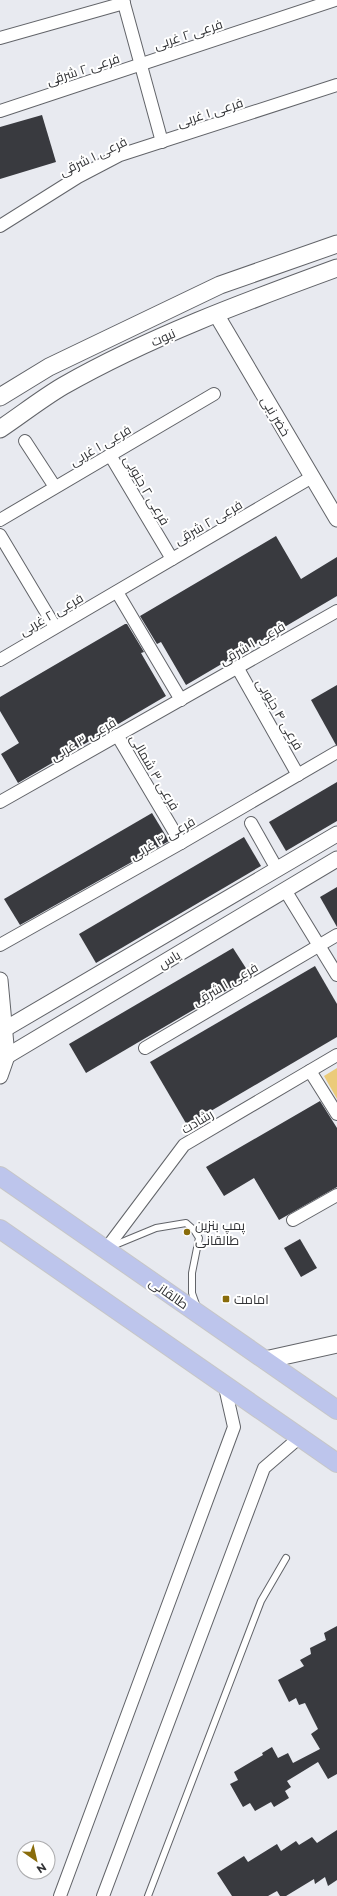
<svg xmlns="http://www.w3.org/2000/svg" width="337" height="1896" font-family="Montserrat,Cairo,sans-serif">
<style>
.green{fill:#ebcb7a}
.building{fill:#393a3f}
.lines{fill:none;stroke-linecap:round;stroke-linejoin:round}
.service-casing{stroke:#626469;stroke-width:8}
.minor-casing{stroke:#626469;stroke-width:14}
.tertiary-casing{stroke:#626469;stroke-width:17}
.secondary-casing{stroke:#626469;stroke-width:19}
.primary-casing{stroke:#c6c6c7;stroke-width:20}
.service{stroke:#fff;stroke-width:6}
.minor{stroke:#fff;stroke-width:12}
.tertiary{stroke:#fff;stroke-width:15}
.secondary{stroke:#fff;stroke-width:17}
.primary{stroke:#bdc5ec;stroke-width:18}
.poi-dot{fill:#896c0b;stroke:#fff;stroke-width:1.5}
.labels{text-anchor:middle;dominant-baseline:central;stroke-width:4;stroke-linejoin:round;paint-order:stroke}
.street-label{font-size:13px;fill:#323336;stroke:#fff}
.poi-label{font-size:13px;fill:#323336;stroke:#fff;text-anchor:start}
</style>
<rect width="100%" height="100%" fill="#e8eaf0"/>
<polygon class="green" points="337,1068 337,1099 324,1076"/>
<g class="building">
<polygon points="42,115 56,162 0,179 0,127"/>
<polygon points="276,536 301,579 337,557 337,596 186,685 161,642 157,644 140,616"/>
<polygon points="125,624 127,624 144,652 141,653 166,696 18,783 1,754 19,743 0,711 0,697"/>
<polygon points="337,685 337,745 336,745 311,700"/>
<polygon points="337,782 337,821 286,851 269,822"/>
<polygon points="152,813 169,841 20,925 4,899"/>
<polygon points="244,837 261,866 96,963 79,934"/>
<polygon points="337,887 337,927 320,897"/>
<polygon points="233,948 251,976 86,1073 69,1044"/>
<polygon points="315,966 337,1004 337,1037 187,1125 150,1062"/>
<polygon points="320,1101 337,1128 337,1187 279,1220 254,1178 224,1196 206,1167"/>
<polygon points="300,1239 317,1268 301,1277 284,1248"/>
<polygon points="337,1626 337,1774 328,1779 318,1762 287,1781 291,1787 285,1791 289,1798 274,1807 271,1802 255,1811 250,1803 243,1807 230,1784 238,1780 234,1772 263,1755 262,1753 272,1747 278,1758 288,1753 293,1763 320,1749 311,1734 318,1729 305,1703 299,1705 296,1698 289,1702 278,1680 304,1666 300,1660 311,1654 310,1648 326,1640 324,1633"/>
<polygon points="337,1830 337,1880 328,1886 325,1877 315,1884 314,1879 286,1896 280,1896 277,1891 268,1896 232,1896 217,1873 244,1856 248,1862 277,1844 281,1851 296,1841 299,1845 312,1837 317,1843"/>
</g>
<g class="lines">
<g class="service-casing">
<g id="service">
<polyline points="110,1247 156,1228 186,1223 194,1230 199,1238 192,1273 192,1293 197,1307"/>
<polyline points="148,1896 261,1601 286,1558"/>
</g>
</g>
<g class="minor-casing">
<g id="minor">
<polyline points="123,0 162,142"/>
<polyline points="0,38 124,3"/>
<polyline points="0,111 335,0"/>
<polyline points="0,226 78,177 120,155 337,85"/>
<polyline points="25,441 55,487"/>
<polyline points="110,455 172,559"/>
<polyline points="0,520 214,394"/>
<polyline points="0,535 55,627"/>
<polyline points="117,592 181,700"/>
<polyline points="0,660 312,477"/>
<polyline points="237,667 298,775"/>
<polyline points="117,735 181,843"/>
<polyline points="0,802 337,611"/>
<polyline points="251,823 277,869"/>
<polyline points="285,890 337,975"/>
<polyline points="0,945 181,843 337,752"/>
<polyline points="145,1048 337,935"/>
<polyline points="310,1071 337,1114"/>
<polyline points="293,1220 337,1195"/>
<polyline points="106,1249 184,1145 337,1055"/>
<polyline points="60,1896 234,1427 224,1383"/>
<polyline points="103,1896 264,1468 300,1437"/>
</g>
</g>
<g class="tertiary-casing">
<g id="tertiary">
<polyline points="216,314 337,519"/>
<polyline points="0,980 7,1056 0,1076"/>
<polyline points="0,1030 5,1029 337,834"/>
<polyline points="0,1056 7,1056 337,859"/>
</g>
</g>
<g class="secondary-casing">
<g id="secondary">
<polyline points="0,397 49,367 220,285 337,244"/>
<path d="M0 429C21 415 41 399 63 386 149 337 244 302 337 268"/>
<polyline points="265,1360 337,1344"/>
</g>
</g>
<g class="primary-casing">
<g id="primary">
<polyline points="0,1176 337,1410"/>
<polyline points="0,1229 337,1463"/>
</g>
</g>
<use href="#service" class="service"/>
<use href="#minor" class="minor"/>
<use href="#tertiary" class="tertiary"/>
<use href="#secondary" class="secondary"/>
<use href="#primary" class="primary"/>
</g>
<g class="poi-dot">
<circle cx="187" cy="1232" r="4"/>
<rect x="222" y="1295" width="8" height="8" rx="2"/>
</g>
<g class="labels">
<g class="street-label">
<text transform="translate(188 34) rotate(-18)">فرعی ۲ غربی</text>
<text transform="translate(83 69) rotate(-18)">فرعی ۲ شرقی</text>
<text transform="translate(210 112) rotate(-18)">فرعی ۱ غربی</text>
<text transform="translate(93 156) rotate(-26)">فرعی ۱ شرقی</text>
<text transform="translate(163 337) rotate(-24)">نبوت</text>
<text transform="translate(276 416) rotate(59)">خضر نبی</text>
<text transform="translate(100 445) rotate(-30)">فرعی ۱ غربی</text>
<text transform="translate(147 490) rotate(60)">فرعی ۲ جنوبی</text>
<text transform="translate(208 522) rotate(-30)">فرعی ۲ شرقی</text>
<text transform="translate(51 614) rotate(-30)">فرعی ۲ غربی</text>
<text transform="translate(252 643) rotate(-30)">فرعی ۱ شرقی</text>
<text transform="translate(280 714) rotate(60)">فرعی ۴ جنوبی</text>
<text transform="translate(83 739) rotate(-30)">فرعی ۳ غربی</text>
<text transform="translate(155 772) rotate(60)">فرعی ۳ شمالی</text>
<text transform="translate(162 838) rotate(-30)">فرعی ۴ غربی</text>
<text transform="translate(169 959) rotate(-31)">یاس</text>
<text transform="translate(225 984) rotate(-30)">فرعی ۱ شرقی</text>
<text transform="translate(197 1121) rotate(-31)">رشادت</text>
<text transform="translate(169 1293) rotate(35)">طالقانی</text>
</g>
<g class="poi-label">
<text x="195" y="1225">پمپ بنزین<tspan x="195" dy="15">طالقانی</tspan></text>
<text x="234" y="1299">امامت</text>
</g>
</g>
<g transform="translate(36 1860) rotate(146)"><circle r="19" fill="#ffffff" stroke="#adadaf"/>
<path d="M0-3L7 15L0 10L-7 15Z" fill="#896c0b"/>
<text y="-6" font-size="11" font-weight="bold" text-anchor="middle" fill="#323336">N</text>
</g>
</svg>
